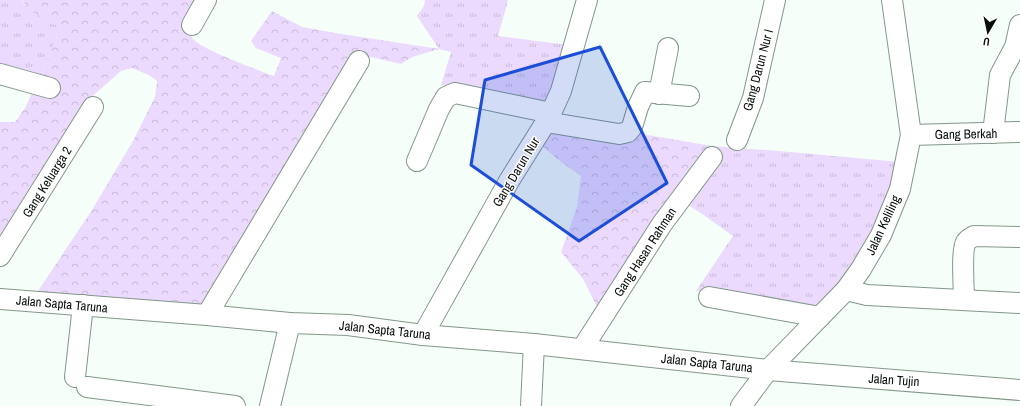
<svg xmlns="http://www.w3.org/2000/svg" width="1020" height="406" font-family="'Archivo Narrow',sans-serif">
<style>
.grass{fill:url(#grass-tufts)}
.forest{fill:url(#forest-crowns)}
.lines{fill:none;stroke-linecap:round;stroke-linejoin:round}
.minor-casing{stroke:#839789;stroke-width:22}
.minor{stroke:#fff;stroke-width:20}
.marked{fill:#1d4ed8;fill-opacity:0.2;stroke:#1d4ed8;stroke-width:3;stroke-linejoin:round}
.labels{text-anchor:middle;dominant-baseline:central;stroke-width:3;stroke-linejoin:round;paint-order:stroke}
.street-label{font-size:13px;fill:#080f0a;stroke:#fff}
</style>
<defs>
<pattern id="grass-tufts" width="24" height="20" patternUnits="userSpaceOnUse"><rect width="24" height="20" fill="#ebdafe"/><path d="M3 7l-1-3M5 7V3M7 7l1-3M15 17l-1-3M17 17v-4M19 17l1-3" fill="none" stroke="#c8bad8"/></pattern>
<pattern id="forest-crowns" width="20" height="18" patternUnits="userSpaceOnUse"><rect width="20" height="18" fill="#ebdafe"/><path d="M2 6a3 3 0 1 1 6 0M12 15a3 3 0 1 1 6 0" fill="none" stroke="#c8bad8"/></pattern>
</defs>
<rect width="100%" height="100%" fill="#f5fef8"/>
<g class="grass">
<polygon points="0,0 22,0 24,4 60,27 51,52 38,80 0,68"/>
<polygon points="425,0 507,0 508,1 498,36 568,45 551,105 487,95 441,85 451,52 439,49 417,16 424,6"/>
<polygon points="712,146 790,152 900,162 872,240 819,312 696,291 733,236 705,216 676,197"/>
</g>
<g class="forest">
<path d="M22 0H200L188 23C189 27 190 34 192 38 200 49 258 70 274 76L281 58 256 48 251 41 272 11 302 27 335 33 439 49 412 57 401 64 362 55 203 309 34 297 92 210 133 141 155 97 157 81 149 75 132 68 121 71 88 100 0 240V122H15L25 108 51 52 60 27C48 21 30 13 22 0Z"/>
<polygon points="548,128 636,133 712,146 650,234 600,313 583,279 561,252 577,207 581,176 561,162 541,145"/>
</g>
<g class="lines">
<g class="minor-casing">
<g id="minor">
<polyline points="192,25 206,0"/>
<polyline points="0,74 50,88"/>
<polyline points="659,94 668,48"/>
<polyline points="546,122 619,134 628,132 632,127 638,107 645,92 689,96"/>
<polyline points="993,133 1000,75 1015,47 1020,25"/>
<polyline points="911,135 1020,132"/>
<polyline points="737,140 753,98 775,0"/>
<polyline points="417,161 439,109 446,97 455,93 551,113"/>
<polyline points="0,256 93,107"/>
<polyline points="846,290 867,295 1020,303"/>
<polyline points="709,297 820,317"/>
<polyline points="0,299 207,315 290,323 348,325 423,335 534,344 768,370 1020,390"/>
<path d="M964 299C964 288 961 251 966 242 968 239 971 238 974 236L1020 237"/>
<polyline points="207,315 359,61"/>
<polyline points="423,335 509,181 544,125 551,113 561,91 587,0"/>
<polyline points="582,349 662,224 712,157"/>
<polyline points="75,377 83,305"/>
<polyline points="87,387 235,406"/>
<polyline points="270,406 290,323"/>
<polyline points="531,406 534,344"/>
<polyline points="741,406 768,370 846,290 861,269 881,235 900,189 911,135 892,0"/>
</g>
</g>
<use href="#minor" class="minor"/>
</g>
<path class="marked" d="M600 47 667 183 579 241 471 165 485 80Z"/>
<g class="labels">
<g class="street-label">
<text transform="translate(758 70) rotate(-75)">Gang Darun Nur I</text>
<text transform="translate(966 134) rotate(-1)">Gang Berkah</text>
<text transform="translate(516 172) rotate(-59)">Gang Darun Nur</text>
<text transform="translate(47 182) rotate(-58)">Gang Keluarga 2</text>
<text transform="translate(883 225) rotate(-65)">Jalan Keliling</text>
<text transform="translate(645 252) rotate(-57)">Gang Hasan Rahman</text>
<text transform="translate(62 304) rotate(5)">Jalan Sapta Taruna</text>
<text transform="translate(385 330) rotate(6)">Jalan Sapta Taruna</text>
<text transform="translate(707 363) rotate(6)">Jalan Sapta Taruna</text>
<text transform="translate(894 380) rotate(4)">Jalan Tujin</text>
</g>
</g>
<g transform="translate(988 32) rotate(189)" stroke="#ffffff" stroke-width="3" paint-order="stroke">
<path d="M0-3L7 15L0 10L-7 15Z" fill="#080f0a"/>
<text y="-6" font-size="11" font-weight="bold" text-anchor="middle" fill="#080f0a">U</text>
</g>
</svg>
